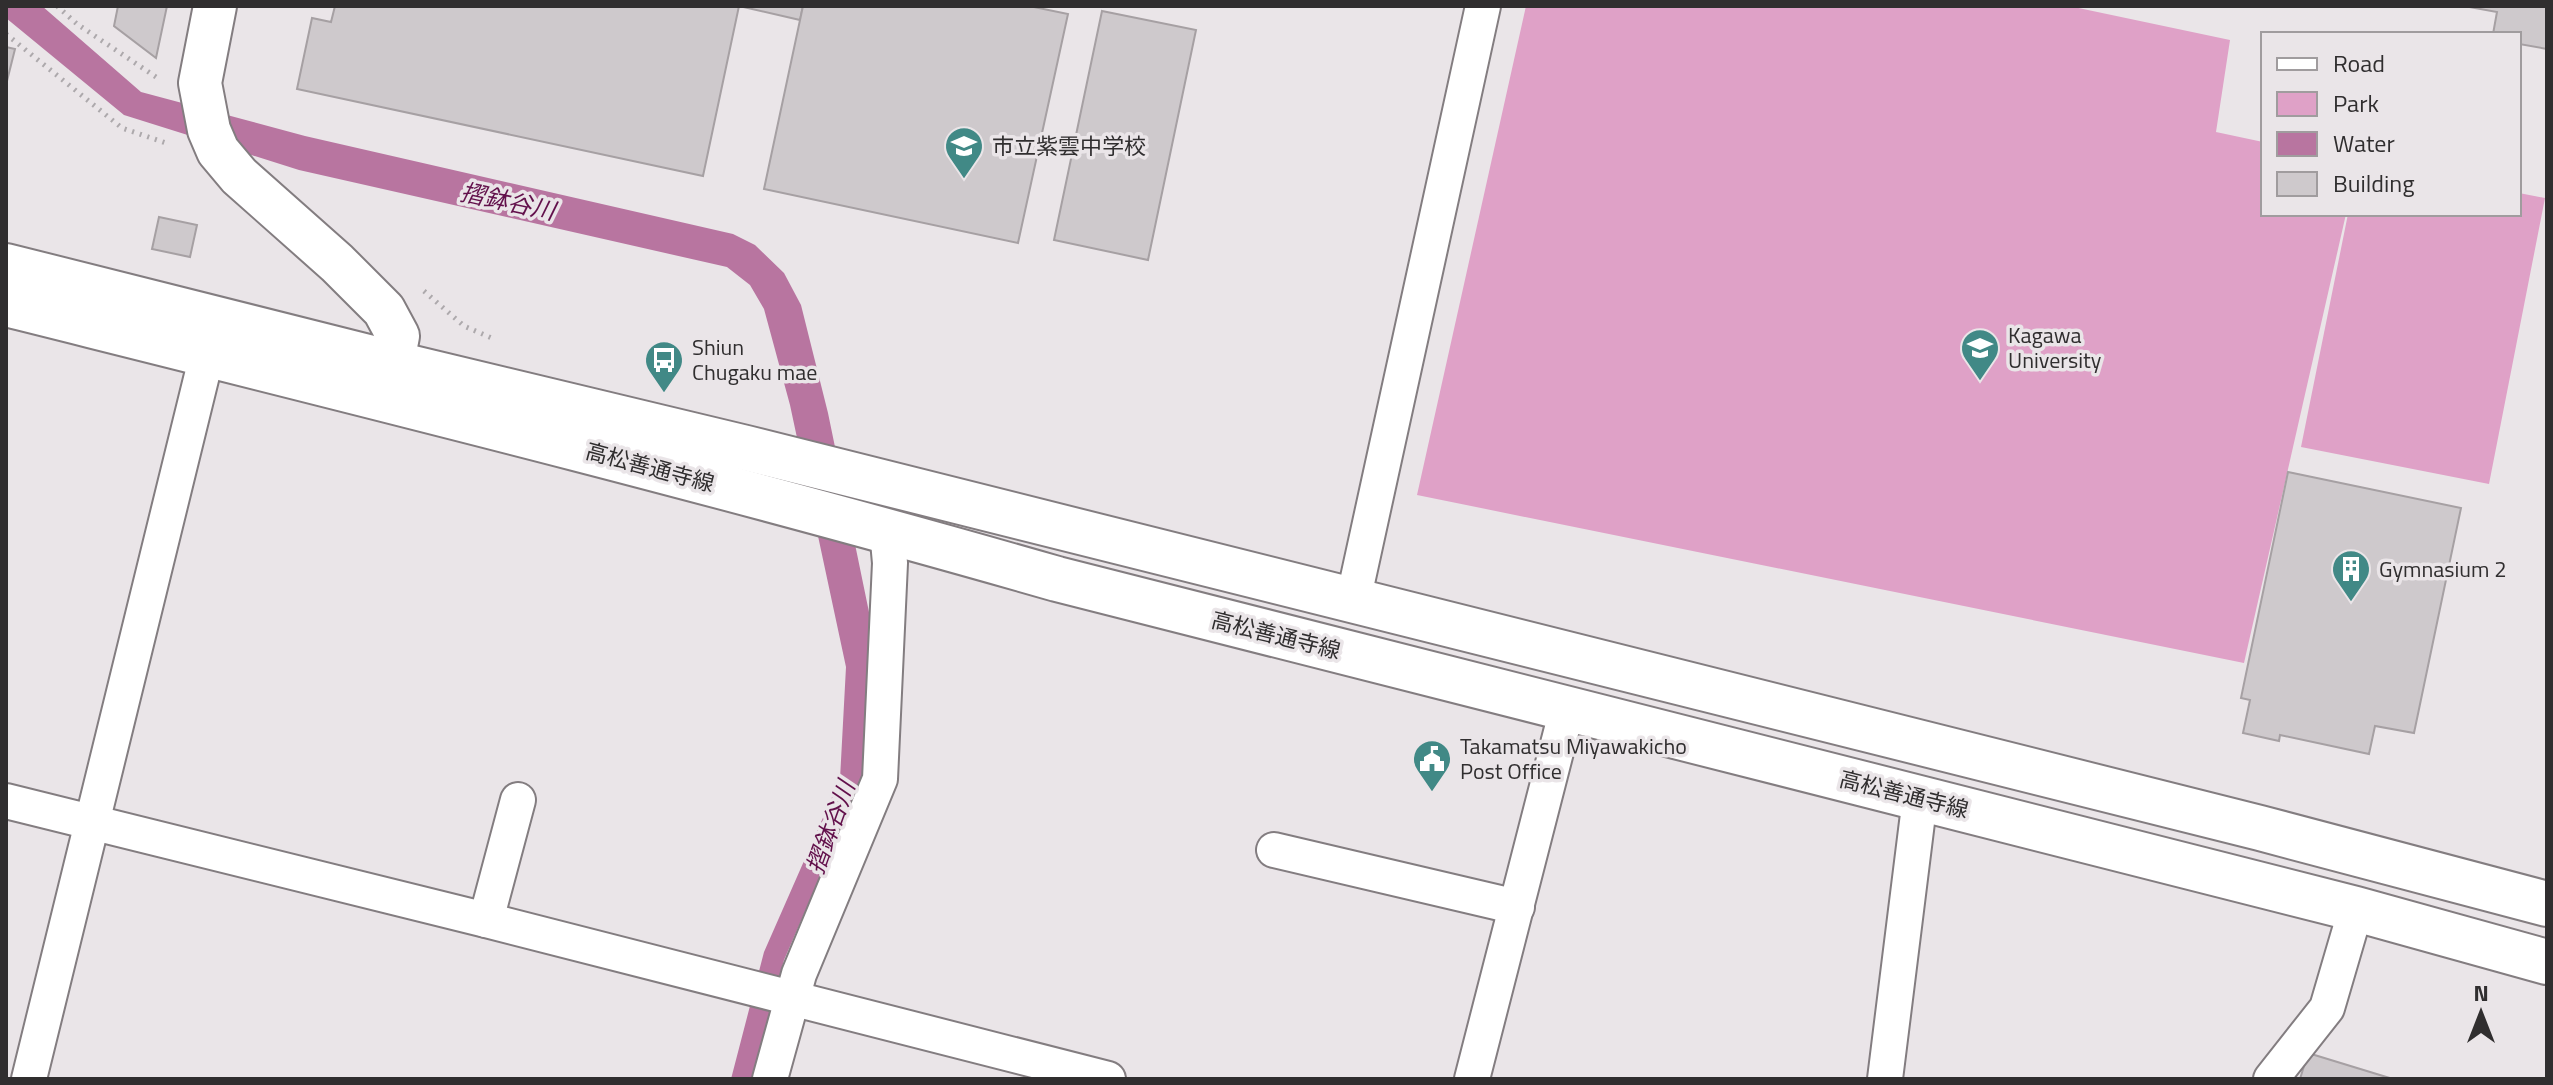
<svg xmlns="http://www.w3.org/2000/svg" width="2553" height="1085" font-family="'Titillium Web','Noto Sans JP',sans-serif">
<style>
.green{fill:#dfa1c7}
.water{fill:#b875a0}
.building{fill:#cec9cc;stroke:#a6a0a3;stroke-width:2}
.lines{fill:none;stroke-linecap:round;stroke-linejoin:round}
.minor-casing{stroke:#837d80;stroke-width:38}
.tertiary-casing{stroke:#837d80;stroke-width:46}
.primary-casing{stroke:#837d80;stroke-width:48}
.path{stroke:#ada9ac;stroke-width:5;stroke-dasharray:2 6;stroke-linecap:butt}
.minor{stroke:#fff;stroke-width:34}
.tertiary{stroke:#fff;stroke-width:42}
.primary{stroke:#fff;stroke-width:44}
.labels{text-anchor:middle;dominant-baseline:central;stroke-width:7;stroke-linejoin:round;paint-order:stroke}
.poi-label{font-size:22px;fill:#302e2f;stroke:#eae5e8;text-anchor:start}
.street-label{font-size:22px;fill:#302e2f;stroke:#eae5e8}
.water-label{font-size:24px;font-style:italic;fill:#62104b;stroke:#eae5e8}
</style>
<rect width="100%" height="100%" fill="#eae5e8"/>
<g class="green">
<polygon points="1526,6 2069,6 2230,40 2216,132 2263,142 2263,214 2346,214 2244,663 1417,495"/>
<polygon points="2519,193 2545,198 2489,484 2301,447 2348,214 2519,214"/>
</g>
<polygon class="water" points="6,6 42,6 141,92 305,136 733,234 755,245 784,273 801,305 828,413 870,617 862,780 784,960 753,1079 731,1079 764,952 840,779 846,667 790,405 764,309 750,285 727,267 299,170 124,115 6,18"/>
<g class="building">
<polygon points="118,6 167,6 156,58 114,26"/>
<polygon points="335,6 739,6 703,176 297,89 312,18 331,22"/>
<polygon points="739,6 803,6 800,20"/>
<polygon points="803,6 1029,6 1068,14 1018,243 764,189"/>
<polygon points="2464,6 2547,6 2547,49 2519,44 2519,34 2493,34 2497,12"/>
<polygon points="1102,11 1196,30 1148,260 1054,240"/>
<polygon points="6,47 15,49 6,85"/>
<polygon points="159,217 197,225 190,257 152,249"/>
<polygon points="2288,472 2461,508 2414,733 2375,726 2369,754 2280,735 2279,741 2243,733 2250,700 2241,698"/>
<polygon points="2308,1053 2393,1079 2300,1079"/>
</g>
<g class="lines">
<g class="minor-casing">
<g id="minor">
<polyline points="1353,601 1483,6"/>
<polyline points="6,801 486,920 1108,1079"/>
<polyline points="1274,850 1517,907"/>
<polyline points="486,920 518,800"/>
<polyline points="29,1079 202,375"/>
<polyline points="770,1079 799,974 880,779 890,563 887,530"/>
<polyline points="1472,1079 1567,709"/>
<polyline points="1885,1079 1920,798"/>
<polyline points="2271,1079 2327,1008 2356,909"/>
</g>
</g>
<g class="tertiary-casing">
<polyline id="tertiary" points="215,6 200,83 209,130 218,151 239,176 337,263 384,310 398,336 386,397"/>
</g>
<g class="primary-casing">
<g id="primary">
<polyline points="6,266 392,363 746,448 2260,828 2547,904"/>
<path d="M6 304C357 392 709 479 1057 579L2356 909 2547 962"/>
</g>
</g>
<g class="path">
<polyline points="57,6 77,24 159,79"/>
<polyline points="6,34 122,128 169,144"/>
<polyline points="424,291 464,326 494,339"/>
</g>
<use href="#minor" class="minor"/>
<use href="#tertiary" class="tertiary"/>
<use href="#primary" class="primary"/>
</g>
<defs>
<g id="school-pin" transform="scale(2)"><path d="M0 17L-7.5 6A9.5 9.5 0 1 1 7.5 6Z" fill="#418986" stroke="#eae5e8"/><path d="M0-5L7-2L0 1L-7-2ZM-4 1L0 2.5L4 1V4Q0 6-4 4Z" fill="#fff"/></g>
<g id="university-pin" transform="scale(2)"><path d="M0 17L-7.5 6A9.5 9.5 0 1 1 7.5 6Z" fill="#418986" stroke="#eae5e8"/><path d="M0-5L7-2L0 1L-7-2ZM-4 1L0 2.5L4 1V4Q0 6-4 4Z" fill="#fff"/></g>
<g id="bus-pin" transform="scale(2)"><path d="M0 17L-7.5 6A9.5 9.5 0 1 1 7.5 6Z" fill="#418986" stroke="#eae5e8"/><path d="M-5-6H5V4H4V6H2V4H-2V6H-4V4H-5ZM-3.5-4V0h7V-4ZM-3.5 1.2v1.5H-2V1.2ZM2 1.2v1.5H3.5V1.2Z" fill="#fff"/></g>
<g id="building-pin" transform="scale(2)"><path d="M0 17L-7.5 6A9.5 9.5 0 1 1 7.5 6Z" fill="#418986" stroke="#eae5e8"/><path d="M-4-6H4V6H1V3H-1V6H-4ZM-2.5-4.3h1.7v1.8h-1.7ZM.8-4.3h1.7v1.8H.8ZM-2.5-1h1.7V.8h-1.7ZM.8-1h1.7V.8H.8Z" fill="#fff"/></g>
<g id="civic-pin" transform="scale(2)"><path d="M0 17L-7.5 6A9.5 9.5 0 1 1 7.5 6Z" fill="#418986" stroke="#eae5e8"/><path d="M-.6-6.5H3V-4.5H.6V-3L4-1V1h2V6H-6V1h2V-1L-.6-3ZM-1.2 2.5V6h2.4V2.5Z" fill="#fff"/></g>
</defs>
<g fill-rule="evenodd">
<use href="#school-pin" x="964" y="146"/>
<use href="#university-pin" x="1980" y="348"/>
<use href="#bus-pin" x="664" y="360"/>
<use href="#building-pin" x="2351" y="569"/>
<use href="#civic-pin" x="1432" y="759"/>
</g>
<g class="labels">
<g class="poi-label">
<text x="992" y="146">市立紫雲中学校</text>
<text x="2008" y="335">Kagawa<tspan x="2008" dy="25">University</tspan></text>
<text x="692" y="347">Shiun<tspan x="692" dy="25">Chugaku mae</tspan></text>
<text x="2379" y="569">Gymnasium 2</text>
<text x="1460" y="746">Takamatsu Miyawakicho<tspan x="1460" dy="25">Post Office</tspan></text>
</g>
<g class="street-label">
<text transform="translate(650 467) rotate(15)">高松善通寺線</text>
<text transform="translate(1276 635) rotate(14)">高松善通寺線</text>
<text transform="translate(1904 794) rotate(14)">高松善通寺線</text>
</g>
<g class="water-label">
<text transform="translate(508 201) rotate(12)">摺鉢谷川</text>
<text transform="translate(830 827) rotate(-70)">摺鉢谷川</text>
</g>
</g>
<rect width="2553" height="1085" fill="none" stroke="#302e2f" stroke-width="16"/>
<rect x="2261" y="32" width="260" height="184" fill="#eae5e8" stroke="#a09c9e" stroke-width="2"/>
<rect x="2277" y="58" width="40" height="12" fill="#ffffff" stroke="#a09c9e" stroke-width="2"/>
<text x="2333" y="72" font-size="24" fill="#302e2f">Road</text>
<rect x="2277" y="92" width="40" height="24" fill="#dfa1c7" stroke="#a09c9e" stroke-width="2"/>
<text x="2333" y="112" font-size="24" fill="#302e2f">Park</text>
<rect x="2277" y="132" width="40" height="24" fill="#b875a0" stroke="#a09c9e" stroke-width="2"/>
<text x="2333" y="152" font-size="24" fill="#302e2f">Water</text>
<rect x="2277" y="172" width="40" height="24" fill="#cec9cc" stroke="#a09c9e" stroke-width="2"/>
<text x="2333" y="192" font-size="24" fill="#302e2f">Building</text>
<g transform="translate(2481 1013)" stroke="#eae5e8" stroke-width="6" paint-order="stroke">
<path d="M0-6L14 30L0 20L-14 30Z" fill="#302e2f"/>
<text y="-12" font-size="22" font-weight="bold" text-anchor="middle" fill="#302e2f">N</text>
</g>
</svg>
